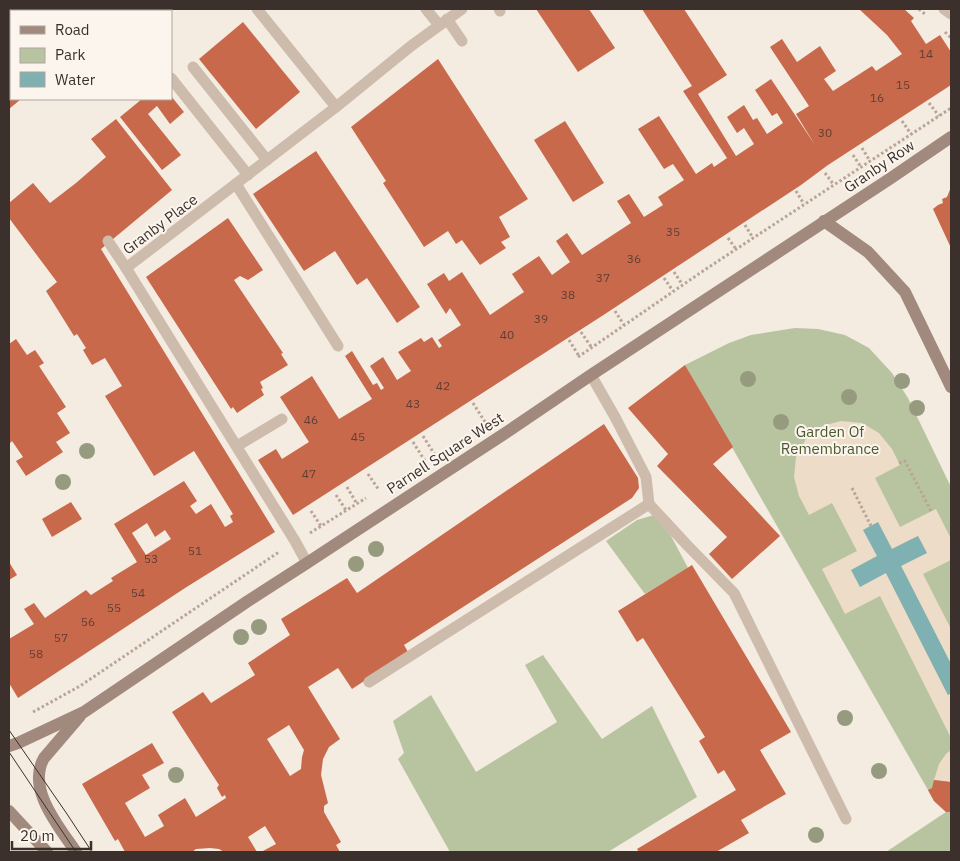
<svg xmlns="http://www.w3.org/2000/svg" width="960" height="861" font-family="'IBM Plex Sans',sans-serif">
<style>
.green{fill:#b8c4a0}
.plaza{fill:#ecdcc8}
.water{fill:#7fb0b2}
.building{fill:#c8694b;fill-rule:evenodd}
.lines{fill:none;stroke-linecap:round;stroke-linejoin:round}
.path{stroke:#b9a596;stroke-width:3;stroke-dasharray:2.5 2.5;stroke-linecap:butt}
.lane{stroke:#cdbbac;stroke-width:11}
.secondary{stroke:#a18a7d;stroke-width:12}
.tram{stroke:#3b302b;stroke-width:1}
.tree{fill:#969b7f}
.labels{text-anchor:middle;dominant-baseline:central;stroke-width:4;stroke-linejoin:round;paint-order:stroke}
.number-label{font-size:12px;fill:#5e3e33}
.street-label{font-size:15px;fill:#3b302b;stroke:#fbf5ee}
.park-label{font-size:15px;fill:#4a5a2e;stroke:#fbf5ee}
</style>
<rect width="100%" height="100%" fill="#f4ebe1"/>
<g class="green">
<polygon points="795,328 818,329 845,335 869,348 892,373 908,398 951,487 951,852 886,852 946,812 934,801 928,790 685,365 729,343 751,335"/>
<polygon points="654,515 671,536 688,568 645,594 606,541 637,520"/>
<polygon points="543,655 602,739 652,706 697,797 608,852 450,852 398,759 404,753 393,721 431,695 476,772 557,722 525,665"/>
</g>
<g class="plaza">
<polygon points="841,421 862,423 879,433 892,449 900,465 875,478 900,527 936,509 951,539 951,558 949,561 923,574 951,629 951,664 901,566 918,536 892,549 878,523 864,530 948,695 951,693 951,738 880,596 845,614 822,569 857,551 832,503 809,515 799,496 794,477 796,457 806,439 822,426"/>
<polygon points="951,750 951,782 934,780 939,764 946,754"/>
</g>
<polygon class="water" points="878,522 892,549 918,536 927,553 901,566 951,664 951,693 948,695 886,573 860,587 851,570 877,556 863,530"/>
<g class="building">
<polygon points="46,9 134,9 131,11 48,11"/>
<polygon points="536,9 589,9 615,48 578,72"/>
<polygon points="642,9 684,9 727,75 698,94 736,156 754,144 744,128 737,133 727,117 744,105 753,120 757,118 767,134 783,123 777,113 772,116 755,90 771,79 815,145 796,114 809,106 770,47 782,39 797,62 820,46 836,71 824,79 833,91 872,66 876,71 902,54 887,35 859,9 904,9 914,18 911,21 926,44 940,35 951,52 951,85 828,165 801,185 605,314 293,515 258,460 276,449 282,459 309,442 280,397 312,376 339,419 372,399 345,356 352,351 373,385 377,383 381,390 384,388 370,366 383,357 397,380 411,371 398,352 421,338 424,342 432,337 439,348 442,346 438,340 461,325 450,308 446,314 427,284 444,273 449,281 462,272 490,315 524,292 512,274 539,256 552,275 570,262 556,241 567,233 582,255 631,223 617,201 629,194 644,217 663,205 658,197 684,180 673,164 664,169 638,129 659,116 696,174 712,163 714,167 727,158 683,91 692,86"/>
<polygon points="243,22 300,92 256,129 199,59"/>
<polygon points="11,36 11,99 21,99 9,109 9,38"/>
<polygon points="438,59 528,199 499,217 510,237 501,242 506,248 480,265 462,240 456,244 448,231 424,247 383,183 386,181 351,127"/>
<polygon points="171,96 184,112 170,124 157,106 148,114 181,155 162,170 120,117 142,99 171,99"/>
<path d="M116 119 172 190 101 249 275 532 185 588 18 698 9 683V639L34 624 24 609 34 603 45 618 86 590 91 595 113 581 111 578 137 562 114 524 184 481 197 501 190 506 196 514 211 504 225 527 233 522 230 516 233 514 194 451 154 476 105 396 122 386 105 358 92 365 83 350 86 348 77 334 74 336 46 291 57 282 9 218V203L33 183 50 203 76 183 106 157 91 139ZM147 523 155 537 165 530 171 539 146 555 132 533Z"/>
<polygon points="565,121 604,183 573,202 534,140"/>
<polygon points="316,151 420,307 397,323 367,278 357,285 335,251 304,271 253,194"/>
<polygon points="951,187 951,248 933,209 938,205 943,203 942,199 947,197"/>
<polygon points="228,218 263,270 248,280 240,276 234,280 283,353 281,354 288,365 260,382 263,388 261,389 264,395 237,413 233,407 231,409 146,277"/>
<polygon points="16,339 27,355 35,350 44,363 39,366 66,407 57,413 70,433 56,442 63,452 26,476 16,461 23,457 12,441 9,444 9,344"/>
<polygon points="685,365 733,447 713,464 780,536 732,579 709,554 727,537 657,466 668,454 628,408"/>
<path d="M604 424 638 478 639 488 632 498 404 645 408 652 352 689 338 668 308 687 340 739 329 747 323 759 321 775 328 803 324 806V812L341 842 336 845 340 852H261L276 844 265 826 248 837 257 852H224L219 849 210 848 196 849 192 852H125L118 839 115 841 82 784 152 743 164 763 142 775 150 788 125 803 145 837 164 826 158 815 185 798 196 817 226 798 225 795 222 797 217 788 219 785 172 712 203 692 211 703 255 675 248 663 290 635 281 619 347 578 357 593ZM289 725 304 750 302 757 301 769 290 776 267 739Z"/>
<polygon points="71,502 82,519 52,537 42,519"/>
<polygon points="9,562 17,575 9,580"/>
<polygon points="692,565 791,732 760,750 786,794 741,820 749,833 716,852 639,852 637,849 736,790 724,770 718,774 699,741 705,737 643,638 637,642 618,611"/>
<polygon points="934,780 951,782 951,812 946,812 934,801 928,790 932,788"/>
</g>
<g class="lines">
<g class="path">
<polyline points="919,9 926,15"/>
<polyline points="945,32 951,38"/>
<polyline points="929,103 939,116"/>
<polyline points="902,121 911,134"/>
<polyline points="862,148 870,161"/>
<polyline points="853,155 861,167"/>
<polyline points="825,173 834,185"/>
<polyline points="796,191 804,204"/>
<polyline points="745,225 753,238"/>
<polyline points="728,238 736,249"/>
<polyline points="674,272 682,284"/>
<polyline points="664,278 673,291"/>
<polyline points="615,311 624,325"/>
<polyline points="581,332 592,348"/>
<polyline points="569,340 579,356"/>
<polyline points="578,357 703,271 951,108"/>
<polyline points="473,403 485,422"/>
<polyline points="423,436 435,455"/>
<polyline points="413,442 425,461"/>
<polyline points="899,463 905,461 931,511"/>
<polyline points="368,474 379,490"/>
<polyline points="347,487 357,504"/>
<polyline points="852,488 871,526"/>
<polyline points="336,495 346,510"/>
<polyline points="311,511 321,526"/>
<polyline points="310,533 366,498"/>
<polyline points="33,712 80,686 279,552"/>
</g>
<g class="lane">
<polyline points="257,9 336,107"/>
<polyline points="426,9 439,25"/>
<polyline points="499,9 500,11"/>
<polyline points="944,9 951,14"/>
<polyline points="447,19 462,41"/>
<polyline points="193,67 267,160"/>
<polyline points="171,78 248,175"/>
<polyline points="236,184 338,346"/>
<polyline points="108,241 126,268"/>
<polyline points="237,446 282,419"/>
<polyline points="649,504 688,546 734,593 846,819"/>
<polyline points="307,563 295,541 126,268 336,107 411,46 462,9"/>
<polyline points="369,682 649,504 646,477 615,417 591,375"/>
</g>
<g class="secondary">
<polyline points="824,221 868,252 905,292 951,387"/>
<polyline points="9,746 18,743 84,712 248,601 307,563 435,479 510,430 591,375 891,178 951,137"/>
<polyline points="9,811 47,852"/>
<path d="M76 852C60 828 26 789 44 758L80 716"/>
</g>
<g class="tram">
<polyline points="9,730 67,814 92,852"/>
<polyline points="9,752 76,852"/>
</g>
</g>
<g class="tree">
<circle cx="748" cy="379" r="8"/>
<circle cx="902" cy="381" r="8"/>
<circle cx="849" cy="397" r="8"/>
<circle cx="917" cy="408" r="8"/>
<circle cx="781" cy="422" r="8"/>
<circle cx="87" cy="451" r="8"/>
<circle cx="63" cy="482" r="8"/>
<circle cx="376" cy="549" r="8"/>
<circle cx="356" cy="564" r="8"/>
<circle cx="259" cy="627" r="8"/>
<circle cx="241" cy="637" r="8"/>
<circle cx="845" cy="718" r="8"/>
<circle cx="879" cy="771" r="8"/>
<circle cx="176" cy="775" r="8"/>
<circle cx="816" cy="835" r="8"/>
</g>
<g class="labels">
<g class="number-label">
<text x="926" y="53">14</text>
<text x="903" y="84">15</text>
<text x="877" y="97">16</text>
<text x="825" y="132">30</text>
<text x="673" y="231">35</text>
<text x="634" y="258">36</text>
<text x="603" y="277">37</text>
<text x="568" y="294">38</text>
<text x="541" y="318">39</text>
<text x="507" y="334">40</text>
<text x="443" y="385">42</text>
<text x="413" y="403">43</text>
<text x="311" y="419">46</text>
<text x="358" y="436">45</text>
<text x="309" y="473">47</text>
<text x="195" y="550">51</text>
<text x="151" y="558">53</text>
<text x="138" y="592">54</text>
<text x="114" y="607">55</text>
<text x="88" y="621">56</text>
<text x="61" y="637">57</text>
<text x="36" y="653">58</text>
</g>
<g class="street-label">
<text transform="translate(879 166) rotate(-34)">Granby Row</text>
<text transform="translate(160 224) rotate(-37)">Granby Place</text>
<text transform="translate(445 453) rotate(-33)">Parnell Square West</text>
</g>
<g class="park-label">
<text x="830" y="431">Garden Of<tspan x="830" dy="17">Remembrance</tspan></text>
</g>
</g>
<rect width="960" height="861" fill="none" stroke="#3b302b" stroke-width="20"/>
<rect x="10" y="10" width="162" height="90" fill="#fbf5ee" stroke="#aea6a0"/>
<rect x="20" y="26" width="25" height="8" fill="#a18a7d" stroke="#aea6a0"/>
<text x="55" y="35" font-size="15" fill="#3b302b">Road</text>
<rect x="20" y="48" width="25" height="15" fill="#b8c4a0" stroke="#aea6a0"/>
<text x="55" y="60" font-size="15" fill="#3b302b">Park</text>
<rect x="20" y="72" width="25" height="15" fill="#7fb0b2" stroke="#aea6a0"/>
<text x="55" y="85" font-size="15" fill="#3b302b">Water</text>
<path d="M12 841v8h79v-8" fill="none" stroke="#3b302b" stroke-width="2.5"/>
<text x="20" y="841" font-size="15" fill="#3b302b" stroke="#fbf5ee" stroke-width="4" paint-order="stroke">20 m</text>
</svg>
